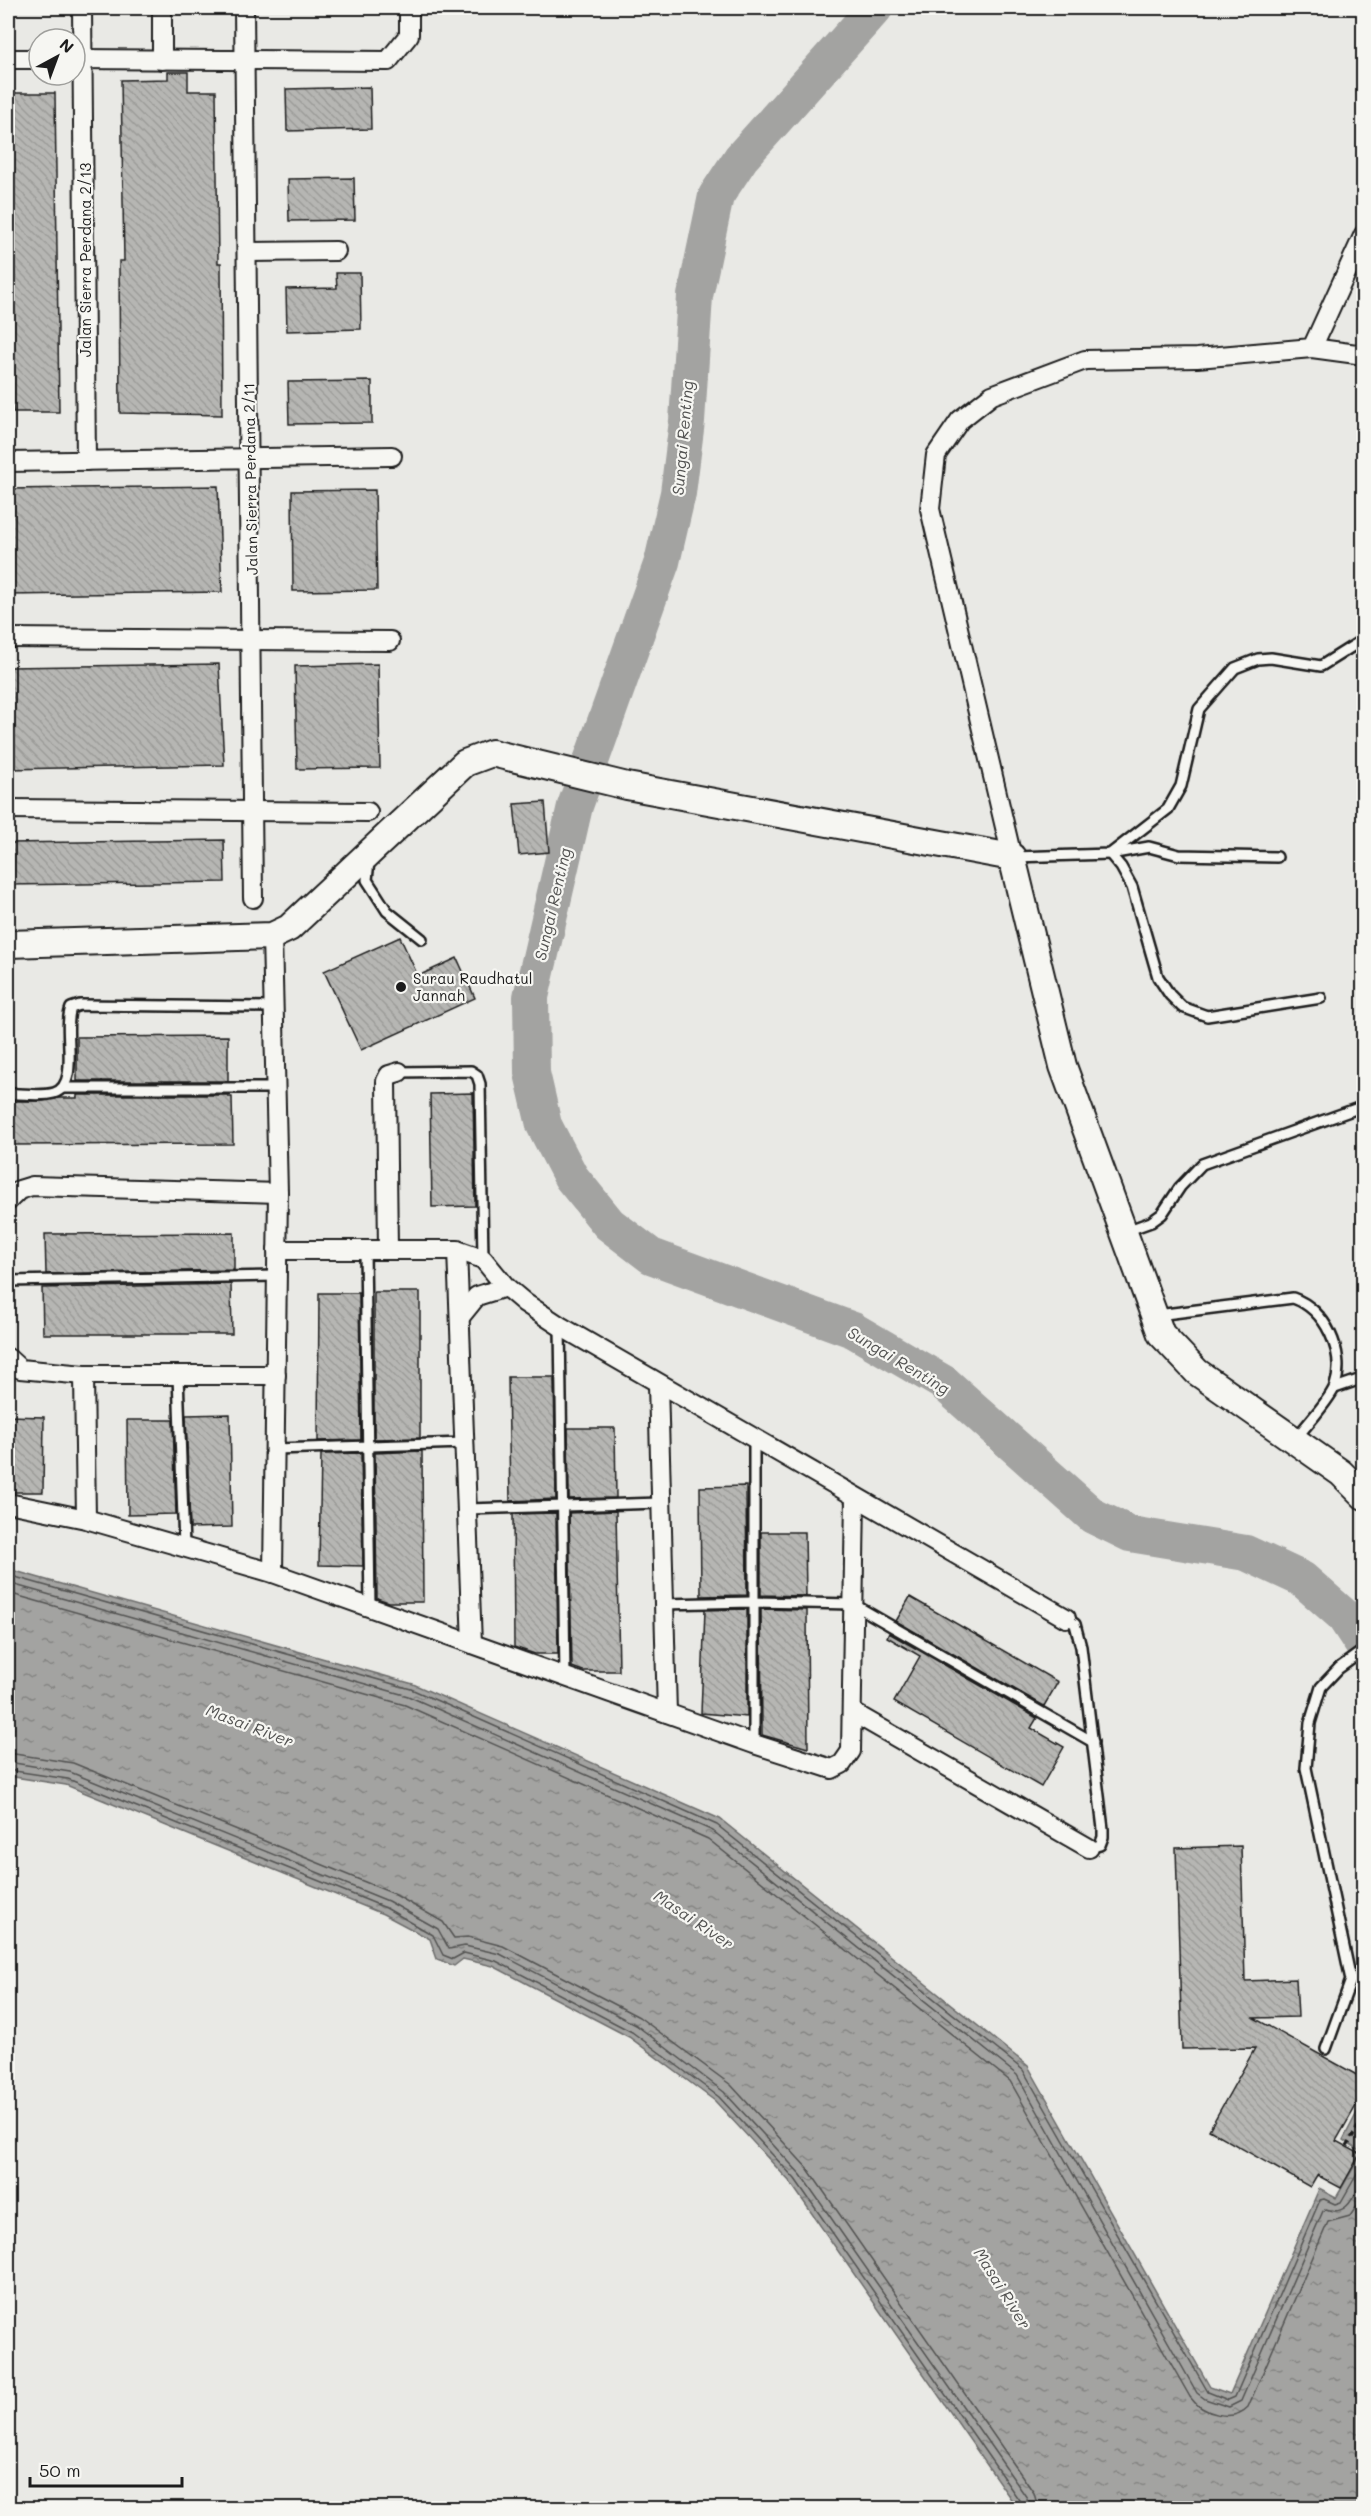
<svg xmlns="http://www.w3.org/2000/svg" width="1371" height="2516" font-family="Mali,sans-serif">
<style>
.water{fill:url(#water-ripples);stroke:#6d6d6c;stroke-width:1.5}
.lines{fill:none;stroke-linecap:round;stroke-linejoin:round}
.shore{stroke:#525251;stroke-width:1.5}
.river{stroke:#a3a3a1;stroke-width:36}
.building{fill:url(#building-back-hatch);stroke:#1c1c1c;stroke-width:1.5}
.lane-casing{stroke:#1c1c1c;stroke-width:14}
.street-casing{stroke:#1c1c1c;stroke-width:22}
.secondary-casing{stroke:#1c1c1c;stroke-width:30}
.path{stroke:#1c1c1c;stroke-width:4;stroke-dasharray:4.5 4.5;stroke-linecap:butt}
.lane{stroke:#f6f6f2;stroke-width:9}
.street{stroke:#f6f6f2;stroke-width:18}
.secondary{stroke:#f6f6f2;stroke-width:26}
.poi-dot{fill:#1c1c1c;stroke:#f6f6f2;stroke-width:2}
.labels{text-anchor:middle;dominant-baseline:central;stroke-width:4.5;stroke-linejoin:round;paint-order:stroke}
.street-label{font-size:15px;fill:#1c1c1c;stroke:#f6f6f2}
.poi-label{font-size:15px;fill:#1c1c1c;stroke:#f6f6f2;text-anchor:start}
.water-label{font-size:16px;font-style:italic;fill:#525251;stroke:#f6f6f2}
</style>
<defs>
<pattern id="water-ripples" width="26" height="14" patternUnits="userSpaceOnUse" patternTransform="scale(1.5)"><rect width="26" height="14" fill="#a3a3a1"/><path d="M2 4q2-2 4 0t4 0M15 11q2-2 4 0t4 0" fill="none" stroke="#848482"/></pattern>
<pattern id="building-back-hatch" width="6" height="6" patternUnits="userSpaceOnUse" patternTransform="scale(1.5)"><rect width="6" height="6" fill="#b6b6b3"/><path d="M-1 5l2 2M0 0l6 6M5-1l2 2" fill="none" stroke="#9c9c99"/></pattern>
</defs>
<rect width="100%" height="100%" fill="#e9e9e5"/>
<filter id="ink" filterUnits="userSpaceOnUse"><feTurbulence type="fractalNoise" baseFrequency=".0167" numOctaves="2"/><feDisplacementMap in="SourceGraphic" scale="12" xChannelSelector="R" yChannelSelector="G"/><feConvolveMatrix kernelMatrix="1 2 1 2 8 2 1 2 1" color-interpolation-filters="sRGB"/></filter>
<g filter="url(#ink)">
<polygon class="water" points="8,1569 413,1684 720,1819 1028,2066 1210,2387 1230,2394 1319,2189 1336,2198 1362,2153 1343,2140 1363,2101 1363,2508 1017,2508 790,2182 715,2101 629,2037 493,1966 463,1959 454,1966 437,1959 430,1939 383,1914 66,1785 8,1776"/>
<g class="lines">
<g class="shore">
<polyline points="8,1575 411,1689 717,1825 1023,2070 1208,2392 1228,2400 1235,2397 1320,2200 1324,2199 1335,2204 1341,2202 1364,2162"/>
<path d="M8 1583 408 1696 713 1831 1017 2075 1197 2393 1205 2399 1229 2407 1241 2401 1323 2211 1326 2209C1348 2218 1355 2193 1364 2178"/>
<path d="M8 1593 405 1705 708 1839 1010 2081 1190 2397C1202 2414 1233 2423 1248 2407L1328 2222 1350 2216 1364 2196"/>
<polyline points="8,1753 73,1763 392,1893 443,1922 454,1938 468,1937 503,1946 639,2017 731,2085 808,2169 1034,2493 1038,2508"/>
<polyline points="8,1762 70,1772 388,1901 438,1929 449,1949 465,1946 500,1954 636,2025 724,2092 801,2175 1027,2498 1029,2508"/>
<polyline points="8,1770 68,1779 386,1908 433,1935 443,1955 453,1959 464,1953 496,1961 632,2032 719,2097 795,2179 1021,2503 1022,2508"/>
</g>
<polyline class="river" points="875,8 741,158 716,196 695,296 687,421 678,493 662,562 575,806 531,997 532,1073 544,1125 571,1177 609,1224 651,1256 853,1330 944,1383 1093,1516 1130,1534 1246,1553 1302,1579 1343,1615 1364,1647"/>
</g>
<g class="building">
<polygon points="168,72 188,72 188,91 216,91 218,263 221,263 222,415 120,413 119,261 124,261 121,80 168,79"/>
<polygon points="370,87 371,129 287,131 286,89"/>
<polygon points="9,93 55,93 59,412 13,412"/>
<polygon points="354,178 355,220 289,221 288,179"/>
<polygon points="336,273 360,273 361,329 287,331 286,289 337,288"/>
<polygon points="372,381 372,423 289,424 288,382"/>
<polygon points="218,486 222,592 8,595 8,489"/>
<polygon points="375,490 377,590 293,591 292,491"/>
<polygon points="219,664 224,765 8,769 8,667"/>
<polygon points="378,664 380,768 297,769 295,666"/>
<polygon points="545,802 549,852 519,855 514,804"/>
<polygon points="224,840 225,882 8,885 8,843"/>
<polygon points="400,937 418,976 457,958 475,998 361,1050 324,971"/>
<polygon points="228,1036 228,1081 77,1081 77,1037"/>
<polygon points="473,1093 475,1206 432,1207 430,1094"/>
<polygon points="77,1095 228,1095 228,1097 232,1097 233,1144 8,1145 8,1101 43,1101 58,1098 77,1098"/>
<polygon points="234,1233 234,1270 46,1274 45,1234"/>
<polygon points="231,1284 232,1334 43,1334 42,1288"/>
<polygon points="374,1292 420,1292 420,1438 374,1439"/>
<polygon points="319,1293 359,1293 361,1440 318,1441"/>
<polygon points="508,1377 554,1377 556,1499 510,1501"/>
<polygon points="230,1414 232,1527 190,1528 186,1415"/>
<polygon points="8,1416 44,1417 43,1492 8,1492"/>
<polygon points="127,1420 173,1420 176,1514 128,1515"/>
<polygon points="568,1428 615,1428 616,1498 569,1499"/>
<polygon points="422,1451 423,1602 388,1602 377,1598 375,1453"/>
<polygon points="361,1453 363,1566 319,1565 321,1454"/>
<polygon points="746,1486 747,1595 701,1596 700,1487"/>
<polygon points="616,1511 619,1671 583,1671 572,1667 569,1513"/>
<polygon points="556,1513 558,1654 535,1654 514,1647 513,1514"/>
<polygon points="761,1532 805,1532 806,1596 761,1595"/>
<polygon points="910,1597 1058,1682 1044,1706 896,1621"/>
<polygon points="747,1609 747,1717 701,1713 705,1610"/>
<polygon points="761,1609 807,1610 808,1748 762,1735"/>
<polygon points="889,1633 1037,1718 1031,1728 1064,1747 1041,1787 894,1702 920,1656 887,1637"/>
<polygon points="1241,1846 1245,1981 1296,1979 1298,2017 1254,2018 1364,2079 1364,2092 1336,2141 1360,2154 1341,2188 1317,2175 1310,2187 1209,2130 1255,2048 1182,2049 1176,1848"/>
</g>
<g class="lines">
<g class="lane-casing">
<g id="lane">
<polyline points="1014,857 1110,854 1149,847 1179,855 1277,857"/>
<polyline points="369,861 367,880 387,911 422,939"/>
<polyline points="1321,998 1207,1016 1182,1007 1170,995 1158,977 1132,887 1121,867 1110,854 1168,809 1181,786 1199,709 1235,668 1258,659 1271,658 1321,666 1364,639"/>
<polyline points="399,1072 471,1071 477,1075 480,1084 483,1259"/>
<polyline points="63,1088 276,1088"/>
<path d="M8 1094C22 1093 40 1097 54 1093 81 1085 62 1030 71 1008L80 1005 273 1007"/>
<polyline points="1126,1231 1151,1222 1162,1214 1180,1187 1202,1164 1361,1107"/>
<polyline points="365,1250 370,1608"/>
<polyline points="8,1281 277,1276"/>
<path d="M1157 1315 1293 1298C1325 1309 1346 1352 1335 1386 1331 1398 1306 1426 1296 1438"/>
<polyline points="560,1326 565,1677"/>
<polyline points="178,1375 184,1547"/>
<polyline points="1335,1388 1364,1378"/>
<polyline points="275,1449 465,1443"/>
<polyline points="467,1509 660,1503"/>
<polyline points="663,1604 752,1602 853,1604 1093,1742"/>
<polyline points="1066,1618 1075,1624 1081,1647 1103,1829 1103,1837 1100,1845 1089,1848"/>
<polyline points="754,1744 754,1440"/>
<polyline points="1326,2049 1351,1980 1306,1768 1310,1723 1321,1687 1339,1668 1364,1650"/>
</g>
</g>
<g class="street-casing">
<g id="street">
<polyline points="82,8 86,461"/>
<polyline points="162,8 162,60"/>
<polyline points="244,8 253,898"/>
<polyline points="8,59 39,59"/>
<polyline points="75,59 388,61 409,35 409,8"/>
<polyline points="248,252 336,251"/>
<polyline points="1312,348 1364,355"/>
<polyline points="8,462 392,456"/>
<polyline points="8,638 390,641"/>
<polyline points="8,809 368,812"/>
<polyline points="1012,857 930,509 936,455 960,420 992,395 1085,360 1197,358 1312,348 1364,234"/>
<polyline points="272,936 278,1193 273,1573"/>
<polyline points="8,1201 19,1190 32,1186 278,1193"/>
<polyline points="277,1250 457,1250 483,1259 506,1287 525,1303 560,1326 1066,1618"/>
<polyline points="388,1250 386,1081 389,1075 399,1072"/>
<polyline points="457,1250 472,1644"/>
<polyline points="460,1317 477,1296 506,1287"/>
<polyline points="8,1358 20,1369 84,1375 276,1375"/>
<polyline points="84,1375 86,1519"/>
<polyline points="658,1384 667,1713"/>
<polyline points="8,1503 86,1519 273,1573 754,1744 832,1769 842,1764 851,1751 855,1497"/>
<polyline points="854,1713 1089,1848"/>
</g>
</g>
<g class="secondary-casing">
<polyline id="secondary" points="8,944 272,936 289,928 465,763 492,753 627,786 1012,857 1063,1066 1161,1334 1197,1372 1341,1473 1364,1496"/>
</g>
<polyline class="path" points="1347,2146 1364,2117"/>
<use href="#lane" class="lane"/>
<use href="#street" class="street"/>
<use href="#secondary" class="secondary"/>
</g>
</g>
<circle class="poi-dot" cx="401" cy="987" r="6"/>
<g class="labels">
<g class="street-label">
<text transform="translate(85 260) rotate(-90)">Jalan Sierra Perdana 2/13</text>
<text transform="translate(250 479) rotate(-91)">Jalan Sierra Perdana 2/11</text>
</g>
<g class="poi-label">
<text x="413" y="978">Surau Raudhatul<tspan x="413" dy="17">Jannah</tspan></text>
</g>
<g class="water-label">
<text transform="translate(682 438) rotate(-85)">Sungai Renting</text>
<text transform="translate(552 904) rotate(-77)">Sungai Renting</text>
<text transform="translate(899 1360) rotate(31)">Sungai Renting</text>
<text transform="translate(250 1725) rotate(21)">Masai River</text>
<text transform="translate(694 1919) rotate(34)">Masai River</text>
<text transform="translate(1003 2288) rotate(58)">Masai River</text>
</g>
</g>
<rect width="1371" height="2516" fill="none" stroke="#f6f6f2" stroke-width="30"/>
<rect x="15" y="15" width="1341" height="2486" fill="none" stroke="#1c1c1c" stroke-width="2" filter="url(#ink)"/>
<g transform="translate(57 57) rotate(41)"><circle r="28" fill="#f6f6f2" stroke="#9f9f9c" stroke-width="1.5"/>
<path d="M0-4.5L10 22L0 15L-10 22Z" fill="#1c1c1c"/>
<text y="-9" font-size="16" font-weight="bold" text-anchor="middle" fill="#1c1c1c">N</text>
</g>
<path d="M30 2477v9h152v-9" fill="none" stroke="#1c1c1c" stroke-width="3"/>
<text x="39" y="2477" font-size="18" fill="#1c1c1c" stroke="#f6f6f2" stroke-width="4.5" paint-order="stroke">50 m</text>
</svg>
